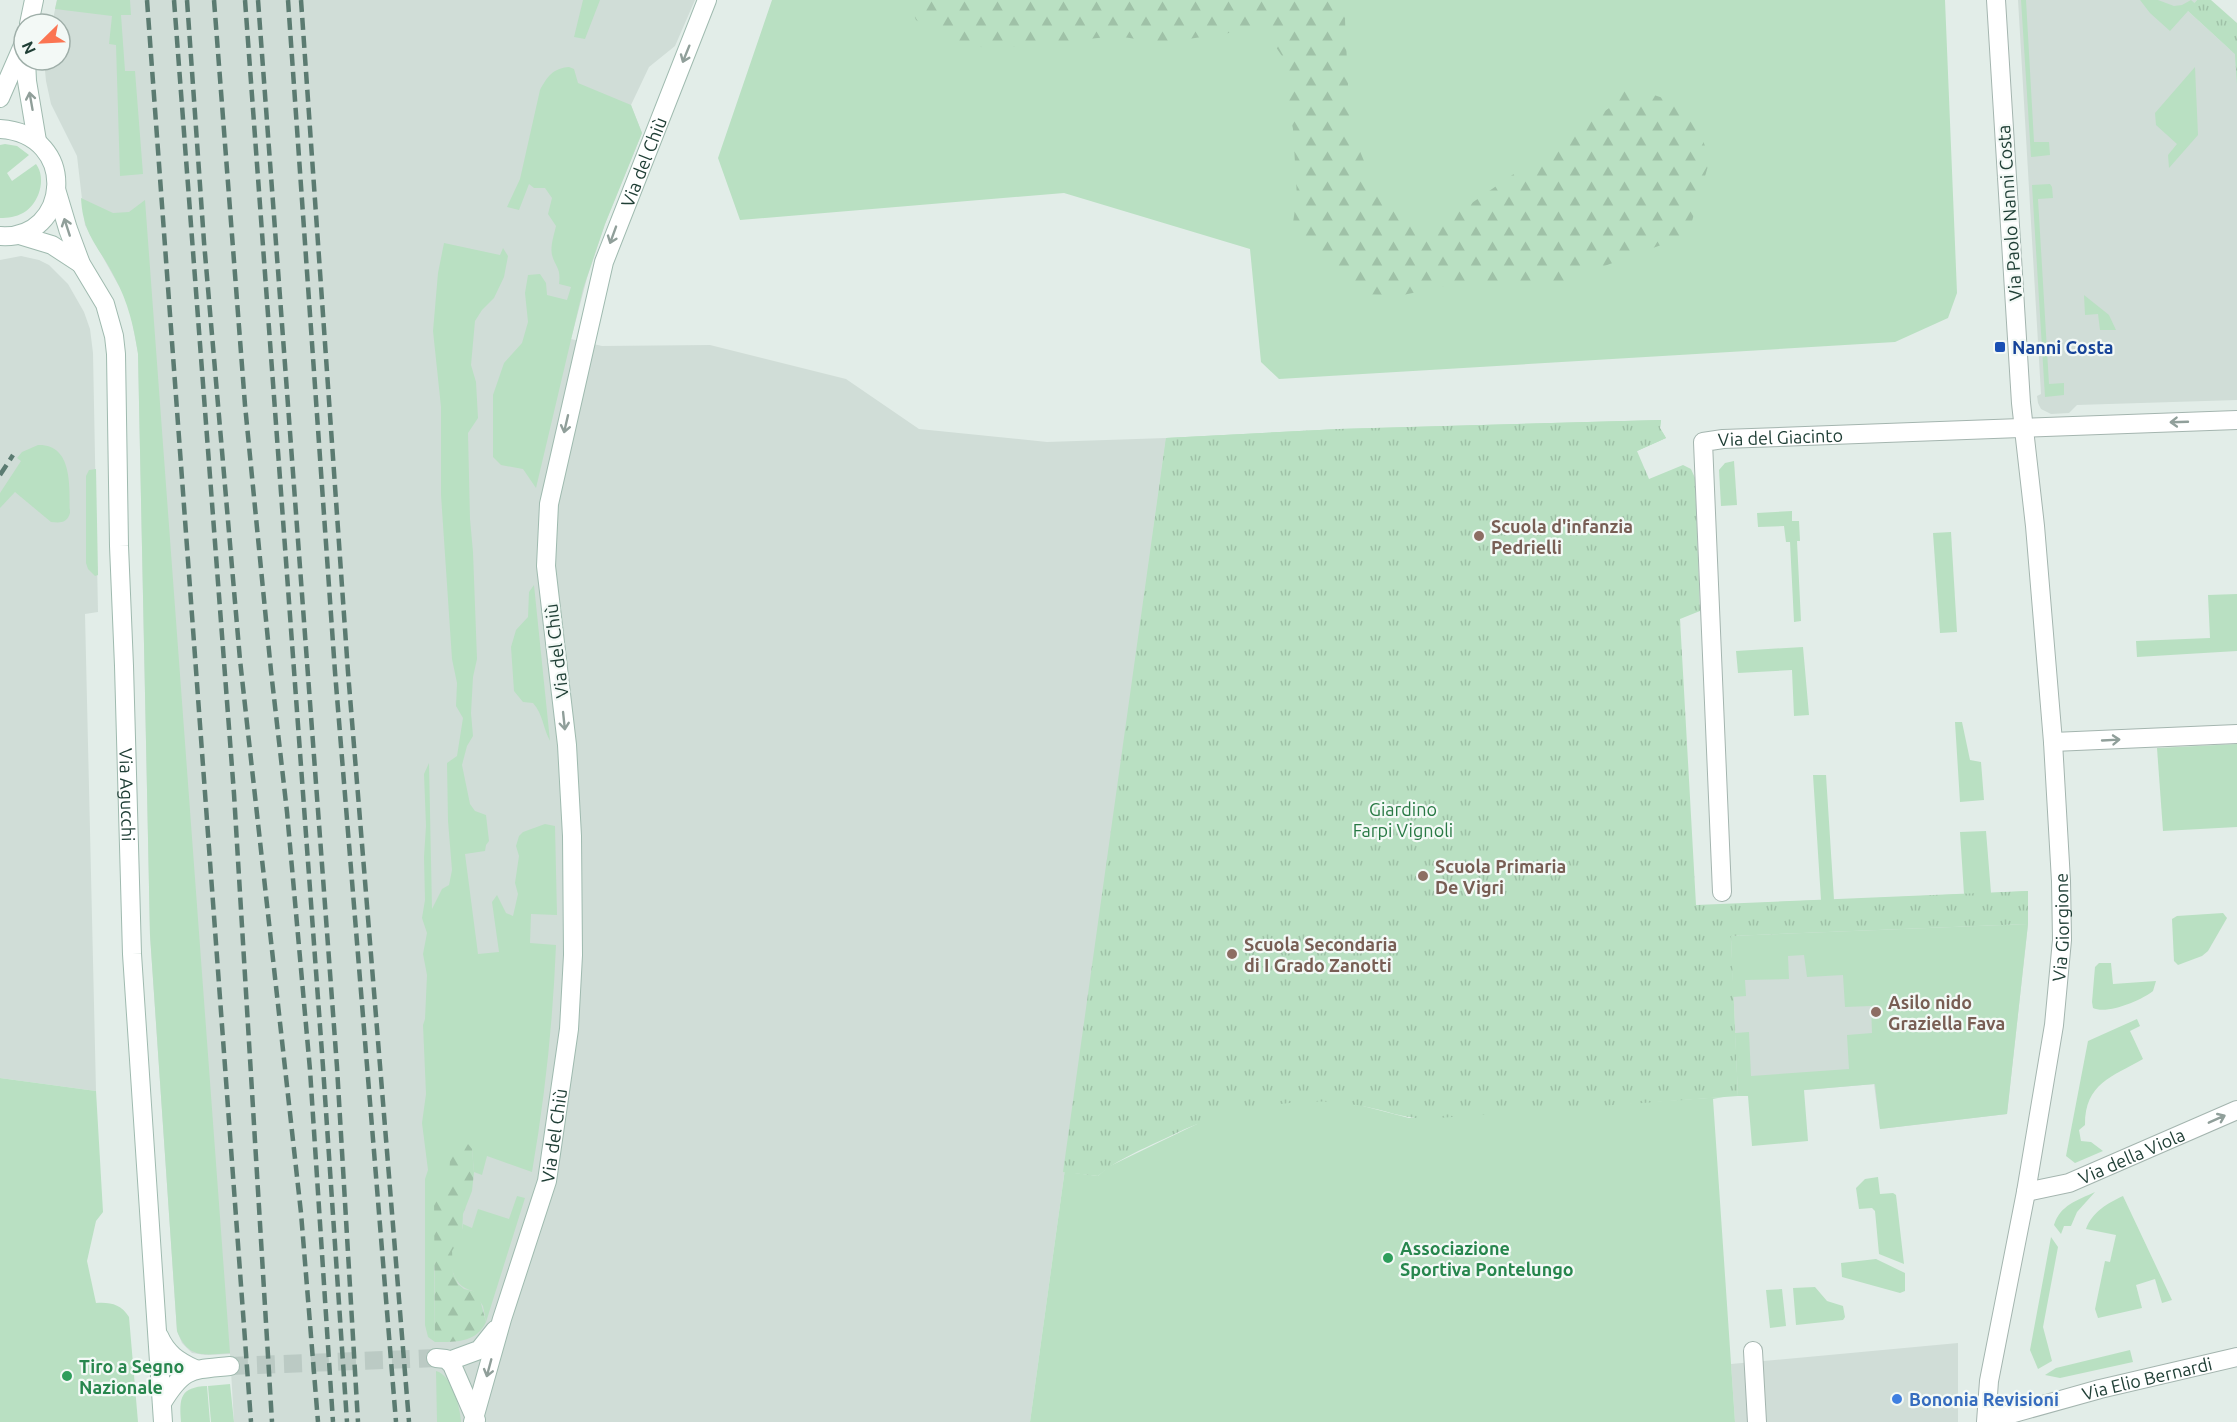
<svg xmlns="http://www.w3.org/2000/svg" width="2237" height="1422" font-family="Ubuntu,sans-serif">
<style>
.built{fill:#d0ddd7}
.green{fill:#b9e0c2}
.forest{fill:url(#forest-firs)}
.park{fill:url(#park-tufts)}
.lines{fill:none;stroke-linecap:round;stroke-linejoin:round}
.secondary-tunnel{stroke:#bbcac4;stroke-width:18;stroke-dasharray:18 9;stroke-linecap:butt}
.street-casing{stroke:#a4b5af;stroke-width:20}
.secondary-casing{stroke:#9fbaaf;stroke-width:20}
.street{stroke:#fff;stroke-width:18}
.secondary{stroke:#fff;stroke-width:18}
.rail{stroke:#5b7b71;stroke-width:4.5;stroke-dasharray:12 6;stroke-linecap:butt}
.oneway{stroke:#909f9a}
.transit-dot{fill:#1a4fb4;stroke:#f3f9f6;stroke-width:2}
.education-dot{fill:#8d6e63;stroke:#f3f9f6;stroke-width:2}
.leisure-dot{fill:#2e9e5b;stroke:#f3f9f6;stroke-width:2}
.shop-dot{fill:#3f7fe0;stroke:#f3f9f6;stroke-width:2}
.labels{text-anchor:middle;dominant-baseline:central;stroke-width:4.5;stroke-linejoin:round;paint-order:stroke}
.street-label{font-size:18px;fill:#203f36;stroke:#f3f9f6}
.transit-label{font-size:18px;font-weight:bold;fill:#164399;stroke:#f3f9f6;text-anchor:start}
.education-label{font-size:18px;font-weight:bold;fill:#785e54;stroke:#f3f9f6;text-anchor:start}
.park-label{font-size:18px;fill:#287944;stroke:#f3f9f6}
.leisure-label{font-size:18px;font-weight:bold;fill:#27864d;stroke:#f3f9f6;text-anchor:start}
.shop-label{font-size:18px;font-weight:bold;fill:#366cbe;stroke:#f3f9f6;text-anchor:start}
</style>
<defs>
<pattern id="forest-firs" width="22" height="20" patternUnits="userSpaceOnUse" patternTransform="scale(1.5)"><rect width="22" height="20" fill="#b9e0c2"/><path d="M5 1l3.5 6h-7zM16 11l3.5 6h-7z" fill="#9fc1a7"/></pattern>
<pattern id="park-tufts" width="24" height="20" patternUnits="userSpaceOnUse" patternTransform="scale(1.5)"><rect width="24" height="20" fill="#b9e0c2"/><path d="M3 7l-1-3M5 7V3M7 7l1-3M15 17l-1-3M17 17v-4M19 17l1-3" fill="none" stroke="#9fc1a7"/></pattern>
</defs>
<rect width="100%" height="100%" fill="#e2ede8"/>
<g class="built">
<polygon points="57,0 695,0 675,46 649,67 631,105 642,133 605,224 587,278 571,339 602,346 710,345 846,379 919,429 1047,442 1166,438 1030,1422 234,1422 230,1354 205,1355 192,1353 182,1343 177,1331 150,935 138,353 131,316 125,297 85,225 77,156 51,104 46,81 44,60 60,60 60,24 52,24"/>
<polygon points="2018,0 2197,0 2188,11 2235,54 2237,84 2237,400 2077,405 2069,413 2051,414 2041,409 2038,403 2037,396 2041,394"/>
<polygon points="21,256 39,260 49,265 68,284 84,312 90,329 93,353 98,612 85,614 96,1091 0,1078 0,260"/>
<polygon points="2028,924 2007,1114 1880,1129 1874,1084 1738,1096 1731,936"/>
<polygon points="1958,1343 1958,1422 1735,1422 1731,1364"/>
</g>
<g class="green">
<polygon points="57,0 130,0 131,15 121,15 125,71 135,71 143,174 120,176 116,45 109,44 112,16 55,9"/>
<polygon points="583,0 600,0 585,39 574,37"/>
<polygon points="772,0 1945,0 1957,293 1948,318 1895,342 1279,379 1261,362 1250,249 1064,193 740,220 718,158"/>
<polygon points="2021,0 2026,0 2034,142 2049,142 2050,155 2031,157"/>
<polygon points="2140,0 2158,0 2174,6 2182,5 2191,0 2237,41 2237,84 2235,54 2188,11 2170,31 2150,13"/>
<path d="M569 67 574 69 578 83 631 105 642 133 605 224 583 289 536 488 523 469 501 465 493 457V395L504 363 522 343 528 322 525 293 528 275 540 274 546 283 547 295 567 300 571 287 559 284C561 267 556 269 552 255 550 246 554 235 556 226L548 214 552 198 545 188H534L529 184 519 210 507 207 520 179 540 90C547 77 553 68 569 67Z"/>
<polygon points="2195,67 2198,135 2169,168 2168,155 2177,144 2156,125 2155,113"/>
<path d="M5 144 17 146 29 155 7 173 12 181 36 164C47 179 39 204 23 213 16 217 8 218 0 218V145Z"/>
<polygon points="2050,184 2052,187 2053,198 2038,199 2049,384 2064,383 2064,395 2045,397 2032,185"/>
<path d="M81 198 113 213 129 212 145 200 230 1353C204 1355 188 1359 177 1331L150 935 138 354C134 327 128 302 115 278 99 246 83 236 81 198Z"/>
<path d="M444 243 500 255 503 248 508 256 504 277 494 298 482 310 475 321 471 365 476 382 478 418 468 433 470 519 473 552 477 659 473 677 471 713 473 736 467 746 462 765 470 804 475 811 486 815 489 841 486 845 485 851 465 854 478 954 499 952 492 902 497 895 506 913 513 916 518 894 515 883 519 856 516 846 519 836 523 832 545 824 555 826 557 915 531 914 530 943 556 945C553 1021 545 1097 532 1172L487 1156 482 1175 474 1172 472 1149 442 1190 434 1270 435 1342 428 1337 425 1325V1179L428 1170 422 1123 426 1094 423 1025 425 1019 427 975 423 954 427 933 422 918 425 900 424 857 426 826 424 774 429 763 432 909 442 889 449 885 452 870 448 821 447 763 457 756 463 718 456 706 457 683 452 659 441 495V407L433 331 438 273Z"/>
<polygon points="2084,295 2109,315 2116,330 2100,330 2098,314 2085,315"/>
<polygon points="1661,420 1660,428 1666,438 1637,451 1075,1173 1098,1176 1108,1167 1197,1124 1201,1119 1342,1060 1363,1106 1409,1118 1723,1097 1713,1099 1735,1422 1030,1422 1166,438 1339,429"/>
<path d="M38 445C74 444 69 489 70 513 67 523 61 523 51 522L15 492 0 508V493L21 461 17 458 22 452Z"/>
<polygon points="1734,461 1737,505 1721,506 1719,470 1725,463"/>
<polygon points="96,469 98,575 95,576 88,569 86,563 86,476 89,470"/>
<polygon points="1792,511 1792,521 1799,521 1800,541 1797,541 1801,621 1794,622 1790,542 1786,542 1784,526 1758,527 1757,513"/>
<polygon points="1951,532 1957,632 1940,633 1933,533"/>
<path d="M534 585 550 741C543 728 543 714 533 703L523 702 514 691 511 647 516 630 528 617 529 592Z"/>
<polygon points="2237,594 2237,651 2137,657 2136,641 2210,638 2208,595"/>
<polygon points="1803,647 1809,715 1794,716 1792,670 1738,673 1736,651"/>
<polygon points="1955,722 1962,722 1970,760 1981,762 1984,800 1960,802"/>
<polygon points="2237,744 2237,827 2163,831 2157,748"/>
<polygon points="1813,775 1826,775 1834,900 1964,894 1960,832 1986,831 1991,893 2028,891 2028,900 1741,911 1740,904 1821,900"/>
<polygon points="2223,913 2227,918 2208,951 2202,956 2178,965 2174,961 2172,919 2177,916"/>
<polygon points="2028,924 2007,1114 1880,1129 1875,1084 1804,1090 1808,1141 1752,1146 1748,1096 1738,1096 1735,1033 1749,1032 1751,1076 1849,1069 1847,1035 1872,1033 1871,1006 1845,1007 1843,975 1807,977 1804,955 1788,956 1789,979 1745,980 1746,996 1733,997 1731,936"/>
<path d="M2099 963H2111L2113 984 2156 981 2153 991C2142 1000 2107 1015 2093 1008L2092 1002 2095 967Z"/>
<path d="M2137 1019 2140 1026 2130 1031 2143 1059C2112 1077 2085 1083 2085 1125L2079 1130 2081 1141 2091 1142 2103 1151 2075 1163 2066 1156 2088 1041Z"/>
<path d="M0 1078 96 1091 103 1212 96 1221 87 1261 96 1303C110 1302 121 1304 129 1317L138 1422H0Z"/>
<polygon points="1878,1177 1880,1194 1893,1193 1896,1195 1904,1264 1879,1254 1875,1211 1872,1208 1859,1209 1856,1188 1865,1179"/>
<path d="M2095 1192 2077 1212 2071 1226H2064L2061 1234 2054 1225C2060 1205 2078 1200 2095 1192Z"/>
<path d="M517 1196 525 1198 486 1322 483 1306 473 1291C454 1287 449 1268 452 1250 454 1240 462 1238 463 1224L472 1228 478 1209 509 1219Z"/>
<path d="M2123 1196 2172 1300 2162 1303 2155 1279 2136 1285 2142 1308 2098 1318 2095 1309 2105 1261 2110 1262 2116 1235 2086 1229C2092 1212 2108 1203 2123 1196Z"/>
<polygon points="2051,1237 2058,1247 2043,1327 2052,1361 2038,1369 2030,1350"/>
<polygon points="1876,1259 1905,1273 1905,1291 1900,1293 1842,1277 1841,1263"/>
<polygon points="1815,1287 1827,1301 1843,1306 1845,1317 1843,1320 1796,1325 1793,1288"/>
<polygon points="1782,1289 1786,1326 1770,1328 1766,1290"/>
<polygon points="2130,1350 2133,1362 2060,1378 2045,1375 2056,1368"/>
<path d="M436 1371C452 1375 460 1407 461 1422H437Z"/>
<polygon points="230,1384 234,1422 211,1422 208,1386"/>
<path d="M207 1386 210 1422H181C179 1398 180 1387 207 1386Z"/>
</g>
<g class="forest">
<polygon points="908,0 1348,0 1345,20 1350,127 1371,178 1422,231 1466,207 1615,104 1627,86 1690,107 1710,159 1688,235 1556,284 1446,286 1403,295 1353,294 1291,235 1297,197 1293,129 1286,97 1286,62 1263,28 1161,43 1117,36 993,49 951,42 916,20"/>
<path d="M464 1139 472 1149 474 1172 472 1191 463 1214 462 1234 452 1251 453 1273 458 1284 464 1289 473 1291 479 1296 486 1322C476 1343 456 1342 435 1342L434 1193C459 1183 443 1159 456 1140Z"/>
</g>
<g class="park">
<polygon points="2197,0 2211,0 2237,23 2237,84 2235,54 2188,10"/>
<path d="M1661 420 1660 428 1666 438 1637 451 1649 479 1683 465 1691 469 1695 478 1700 611 1680 619 1696 905 2028 891V924L1731 936 1738 1096 1425 1119C1403 1118 1384 1110 1362 1106 1352 1104 1341 1103 1330 1102 1293 1099 1230 1110 1195 1125 1181 1130 1167 1138 1153 1144 1134 1153 1114 1162 1098 1176L1063 1172 1166 438 1339 429Z"/>
</g>
<g class="lines">
<polyline class="secondary-tunnel" points="230,1366 436,1358"/>
<g class="street-casing">
<g id="street">
<polyline points="2053,742 2237,734"/>
<path id="s1" d="M1722 892 1703 442 1723 439 2237 420"/>
<path id="s2" d="M2026 1192 2069 1183 2237 1110"/>
<polyline points="1753,1351 1757,1422"/>
<path id="s3" d="M1987 1418 2007 1415 2100 1389 2237 1357"/>
<path id="s4" d="M1986 1422 1989 1381 2026 1192 2054 1025 2062 940 2061 881 2053 742 2035 526 2021 403 1996 0"/>
</g>
</g>
<g class="secondary-casing">
<g id="secondary">
<polyline points="29,24 34,0"/>
<polyline points="26,60 27,81 37,141"/>
<polyline points="0,98 24,43"/>
<path d="M0 129C80 134 70 241 0 236"/>
<path id="s5" d="M56 189 68 229 81 264 105 304 114 336 116 354 119 546 124 666 132 954 163 1422"/>
<polyline points="19,235 52,245 81,264"/>
<path d="M159 1336C167 1354 178 1361 195 1369"/>
<polyline points="436,1358 446,1359 452,1365 476,1420"/>
<polyline points="449,1361 479,1350 495,1330"/>
<path d="M162 1403C184 1367 191 1370 230 1366"/>
<path id="s6" d="M473 1422 502 1319 547 1181 569 1029 573 955 572 836 567 745 546 566 549 504 604 262 707 0"/>
</g>
</g>
<use href="#street" class="street"/>
<use href="#secondary" class="secondary"/>
<g class="rail">
<polyline points="147,0 251,1422"/>
<polyline points="174,0 234,794 272,1422"/>
<polyline points="187,0 204,242 240,660 301,1213 318,1422"/>
<polyline points="214,0 245,405 271,671 287,812 310,1070 333,1422"/>
<polyline points="245,0 323,1067 347,1422"/>
<polyline points="258,0 337,1067 358,1422"/>
<polyline points="288,0 335,672 396,1422"/>
<polyline points="301,0 348,672 409,1422"/>
<polyline points="0,475 13,455"/>
</g>
</g>
<defs><path id="oneway-shaft" d="M-6 0H5M1.5-3L5.5 0L1.5 3" fill="none" stroke-width="1.6" stroke-linecap="round" stroke-linejoin="round" transform="scale(1.5)"/></defs>
<g class="oneway">
<use href="#oneway-shaft" transform="translate(686 54) rotate(112)"/>
<use href="#oneway-shaft" transform="translate(31 101) rotate(-100)"/>
<use href="#oneway-shaft" transform="translate(67 227) rotate(-108)"/>
<use href="#oneway-shaft" transform="translate(613 235) rotate(110)"/>
<use href="#oneway-shaft" transform="translate(2179 422) rotate(178)"/>
<use href="#oneway-shaft" transform="translate(566 424) rotate(103)"/>
<use href="#oneway-shaft" transform="translate(564 721) rotate(84)"/>
<use href="#oneway-shaft" transform="translate(2111 740) rotate(-3)"/>
<use href="#oneway-shaft" transform="translate(2217 1119) rotate(-24)"/>
<use href="#oneway-shaft" transform="translate(489 1368) rotate(105)"/>
</g>
<rect class="transit-dot" x="1994" y="341" width="12" height="12" rx="3"/>
<g class="education-dot">
<circle cx="1479" cy="536" r="6"/>
<circle cx="1423" cy="876" r="6"/>
<circle cx="1232" cy="954" r="6"/>
<circle cx="1876" cy="1012" r="6"/>
</g>
<g class="leisure-dot">
<circle cx="1388" cy="1258" r="6"/>
<circle cx="67" cy="1376" r="6"/>
</g>
<circle class="shop-dot" cx="1897" cy="1399" r="6"/>
<g class="labels">
<g class="street-label">
<text stroke="none"><textPath href="#s6" startOffset="1288">Via del Chiù</textPath></text>
<text transform="translate(2009 213) rotate(-94)">Via Paolo Nanni Costa</text>
<text stroke="none"><textPath href="#s1" startOffset="528">Via del Giacinto</textPath></text>
<text transform="translate(556 651) rotate(-97)">Via del Chiù</text>
<text stroke="none"><textPath href="#s5" startOffset="618">Via Agucchi</textPath></text>
<text stroke="none"><textPath href="#s4" startOffset="501">Via Giorgione</textPath></text>
<text stroke="none"><textPath href="#s6" startOffset="298">Via del Chiù</textPath></text>
<text stroke="none"><textPath href="#s2" startOffset="112">Via della Viola</textPath></text>
<text stroke="none"><textPath href="#s3" startOffset="165">Via Elio Bernardi</textPath></text>
</g>
<g class="transit-label">
<text x="2012" y="347">Nanni Costa</text>
</g>
<g class="education-label">
<text x="1491" y="526">Scuola d'infanzia<tspan x="1491" dy="21">Pedrielli</tspan></text>
<text x="1435" y="866">Scuola Primaria<tspan x="1435" dy="21">De Vigri</tspan></text>
<text x="1244" y="944">Scuola Secondaria<tspan x="1244" dy="21">di I Grado Zanotti</tspan></text>
<text x="1888" y="1002">Asilo nido<tspan x="1888" dy="21">Graziella Fava</tspan></text>
</g>
<g class="park-label">
<text x="1403" y="809">Giardino<tspan x="1403" dy="21">Farpi Vignoli</tspan></text>
</g>
<g class="leisure-label">
<text x="1400" y="1248">Associazione<tspan x="1400" dy="21">Sportiva Pontelungo</tspan></text>
<text x="79" y="1366">Tiro a Segno<tspan x="79" dy="21">Nazionale</tspan></text>
</g>
<g class="shop-label">
<text x="1909" y="1399">Bononia Revisioni</text>
</g>
</g>
<g transform="translate(42 42) rotate(246)"><circle r="28" fill="#f3f9f6" stroke="#9fafa9" stroke-width="1.5"/>
<path d="M0-4.5L10 22L0 15L-10 22Z" fill="#fb7552"/>
<text y="-9" font-size="16" font-weight="bold" text-anchor="middle" fill="#203f36">N</text>
</g>
</svg>
